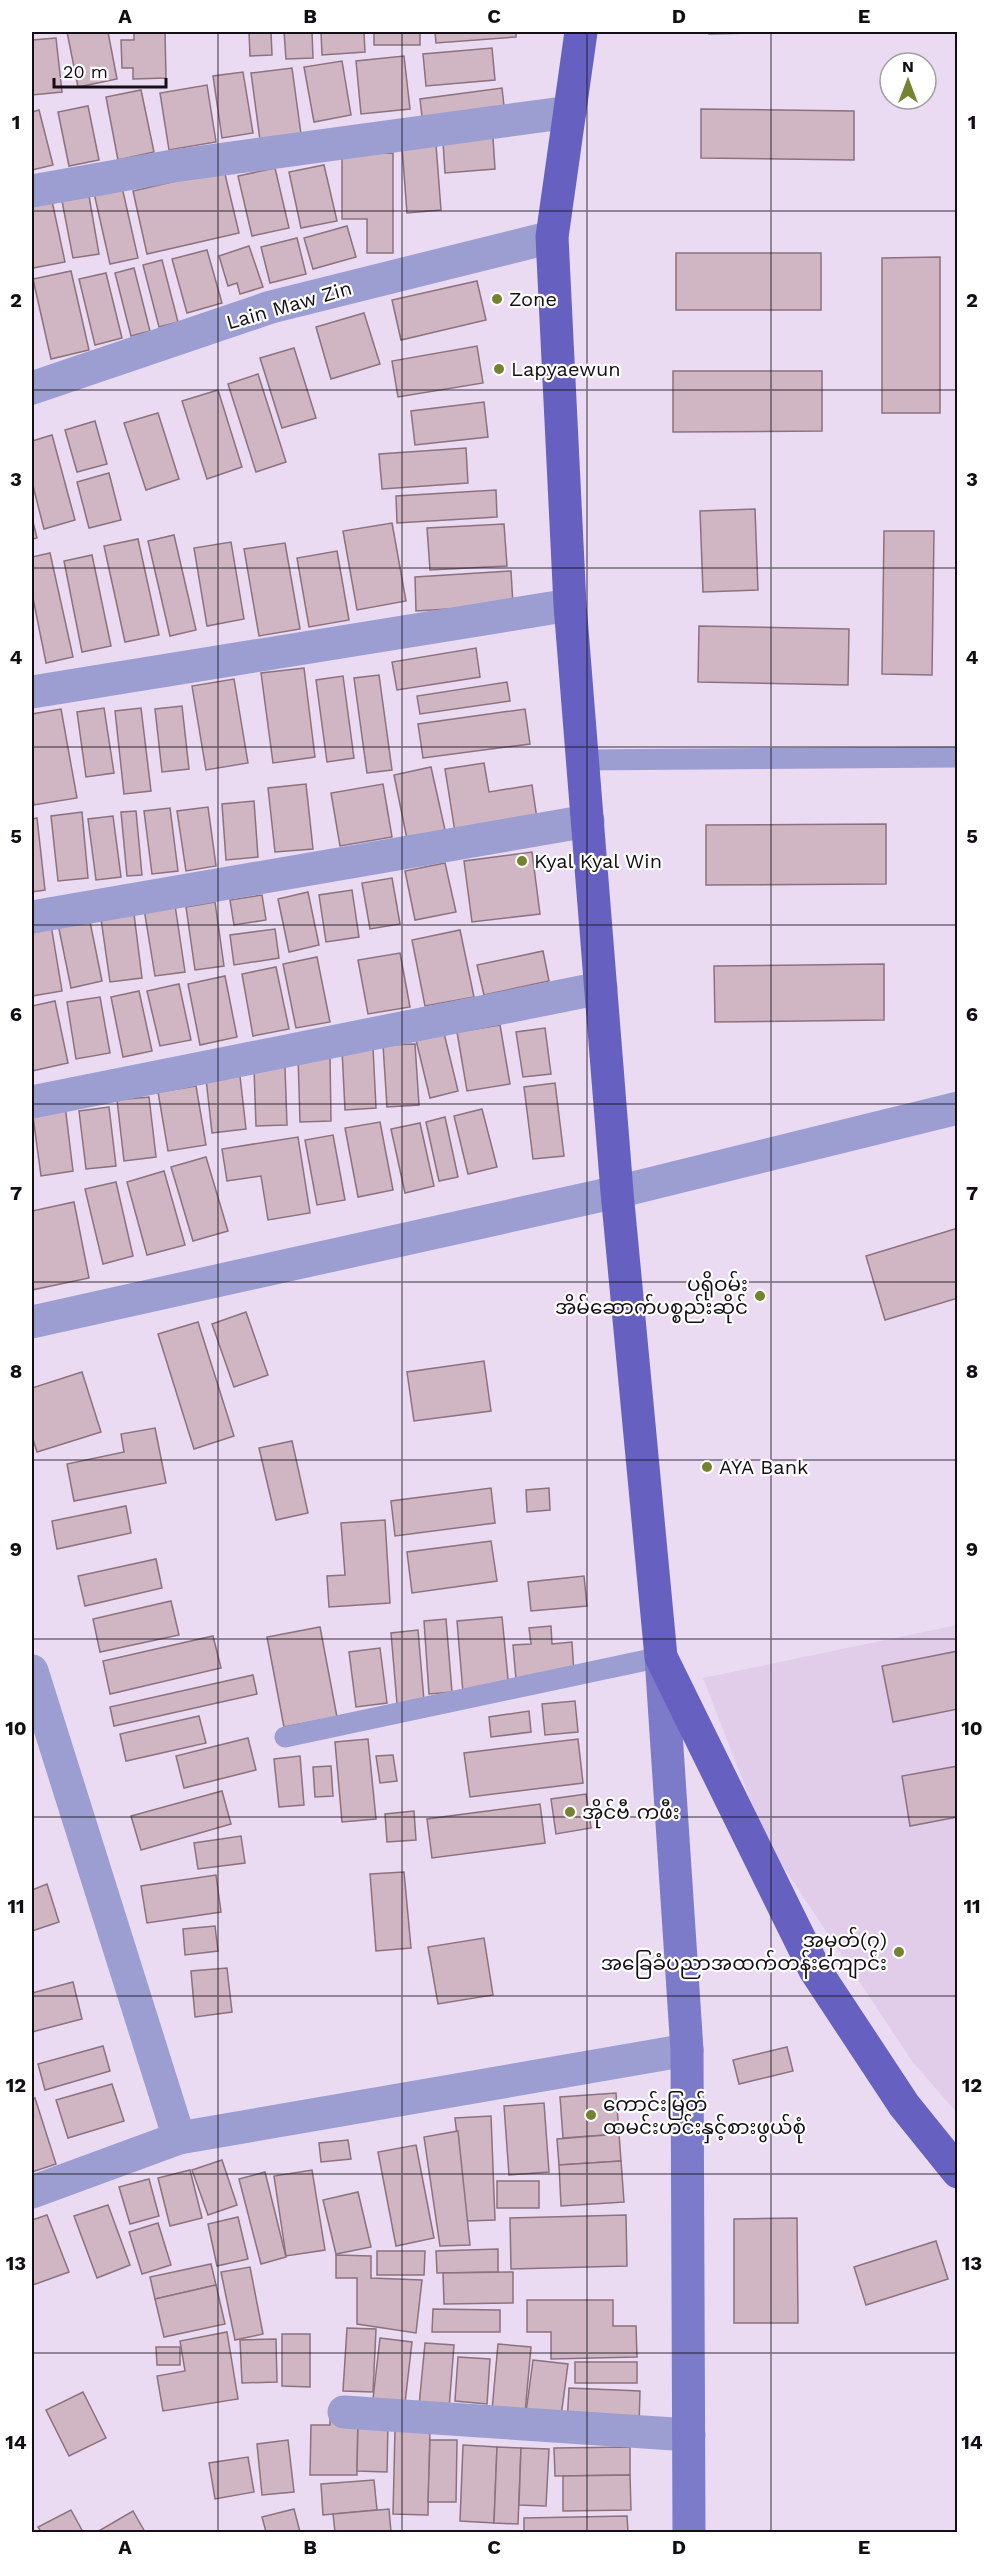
<svg xmlns="http://www.w3.org/2000/svg" width="989" height="2564" font-family="'Work Sans','Noto Sans Myanmar',sans-serif">
<style>
.built{fill:#e1ccea}
.building{fill:#d0b5c2;stroke:#8b727e;stroke-width:1.5}
.lines{fill:none;stroke-linecap:round;stroke-linejoin:round}
.service{stroke:#9c9ed2;stroke-width:21}
.minor{stroke:#9c9ed2;stroke-width:33}
.secondary{stroke:#7c7bc9;stroke-width:33}
.primary{stroke:#6661c0;stroke-width:33}
.grid{fill:none;stroke:#130e15;stroke-width:1.5;stroke-opacity:0.55}
.poi-dot{fill:#75822f;stroke:#fff;stroke-width:2}
.labels{text-anchor:middle;dominant-baseline:central;stroke-width:4.5;stroke-linejoin:round;paint-order:stroke}
.poi-label{font-size:20px;fill:#130e15;stroke:#fff;text-anchor:start}
.street-label{font-size:20px;fill:#130e15;stroke:#fff}
.neatline{fill:none;stroke:#130e15;stroke-width:2}
.grid-label{font-size:20px;text-anchor:middle;font-weight:bold;fill:#130e15}
</style>
<rect width="100%" height="100%" fill="#eadaf2"/>
<polygon class="built" points="957,1625 957,2113 912,2061 767,1842 703,1678"/>
<g class="building">
<polygon points="67,32 108,32 117,79 78,87"/>
<polygon points="134,32 165,32 166,78 133,79 133,68 122,68 121,40 134,40"/>
<polygon points="249,32 271,32 272,55 250,56"/>
<polygon points="284,32 312,32 313,58 286,59"/>
<polygon points="321,32 364,32 365,52 322,55"/>
<rect x="374" y="32" width="46" height="13"/>
<polygon points="435,32 516,32 516,37 436,43"/>
<polygon points="709,32 802,32 709,34"/>
<polygon points="56,38 62,92 32,95 32,40"/>
<polygon points="492,48 495,80 426,86 423,54"/>
<polygon points="404,56 410,109 361,114 356,61"/>
<polygon points="342,61 351,115 314,122 304,67"/>
<polygon points="292,68 301,134 260,140 251,73"/>
<polygon points="243,72 253,133 222,138 213,76"/>
<polygon points="207,85 216,142 169,150 160,93"/>
<polygon points="502,88 504,106 422,117 420,99"/>
<polygon points="141,90 154,152 118,160 106,97"/>
<polygon points="88,106 99,160 69,166 58,112"/>
<polygon points="701,109 854,111 854,160 701,158"/>
<polygon points="39,110 53,165 32,170 32,112"/>
<polygon points="493,138 495,169 445,173 443,142"/>
<polygon points="436,145 441,210 407,213 402,147"/>
<polygon points="393,153 393,253 367,253 367,219 342,219 342,154"/>
<polygon points="324,165 337,221 301,228 289,172"/>
<polygon points="275,168 289,228 252,236 238,176"/>
<polygon points="224,170 239,233 147,254 133,191"/>
<polygon points="122,187 138,258 110,264 94,193"/>
<polygon points="89,196 99,254 73,258 62,201"/>
<polygon points="52,201 65,262 33,268 32,205"/>
<polygon points="347,226 356,257 313,269 304,238"/>
<polygon points="297,238 306,274 270,283 261,247"/>
<polygon points="249,246 263,287 240,294 237,283 228,286 219,256"/>
<polygon points="207,250 222,303 187,313 172,259"/>
<rect x="676" y="253" width="145" height="57"/>
<polygon points="940,257 940,413 882,413 882,258"/>
<polygon points="162,260 178,322 159,327 143,265"/>
<polygon points="134,268 150,331 131,336 115,273"/>
<polygon points="71,271 89,350 51,359 33,279"/>
<polygon points="106,273 122,338 95,345 79,279"/>
<polygon points="477,281 486,320 401,340 392,300"/>
<polygon points="364,313 380,364 331,379 316,327"/>
<polygon points="477,346 483,383 398,397 392,361"/>
<polygon points="294,348 316,418 282,428 260,358"/>
<polygon points="673,371 822,371 822,431 673,432"/>
<polygon points="258,374 286,462 256,472 228,384"/>
<polygon points="218,390 242,467 207,479 182,401"/>
<polygon points="484,402 488,437 415,445 411,411"/>
<polygon points="158,413 179,479 146,490 124,423"/>
<polygon points="95,421 107,464 77,472 65,430"/>
<polygon points="52,435 75,520 44,529 32,482 32,441"/>
<polygon points="466,448 468,483 382,489 379,454"/>
<polygon points="109,473 121,520 89,528 77,482"/>
<polygon points="496,490 497,517 397,523 396,496"/>
<polygon points="755,509 758,590 703,592 700,511"/>
<polygon points="32,518 37,538 32,539"/>
<polygon points="392,523 406,601 357,610 343,531"/>
<polygon points="504,524 507,566 430,570 427,528"/>
<polygon points="884,531 934,531 932,675 882,674"/>
<polygon points="174,535 196,630 170,636 148,541"/>
<polygon points="138,539 159,635 125,642 104,546"/>
<polygon points="231,542 244,619 207,626 194,548"/>
<polygon points="285,543 300,629 259,636 244,549"/>
<polygon points="337,551 349,620 309,627 297,558"/>
<polygon points="50,553 73,657 46,663 32,593 32,557"/>
<polygon points="92,555 111,646 82,652 64,561"/>
<polygon points="511,571 513,605 416,611 415,577"/>
<polygon points="699,626 849,629 848,685 698,682"/>
<polygon points="476,648 480,677 397,690 392,662"/>
<polygon points="304,668 315,757 273,763 261,673"/>
<polygon points="379,675 392,770 367,773 354,678"/>
<polygon points="343,676 354,758 327,762 316,680"/>
<polygon points="234,679 248,763 206,770 192,686"/>
<polygon points="507,682 510,701 420,714 417,696"/>
<polygon points="182,706 189,769 162,772 155,709"/>
<polygon points="104,708 114,773 86,777 77,712"/>
<polygon points="141,708 151,791 124,794 115,711"/>
<polygon points="61,709 77,798 34,805 32,793 32,714"/>
<polygon points="525,709 530,744 423,758 418,724"/>
<polygon points="484,763 489,792 532,785 537,819 455,832 445,769"/>
<polygon points="431,767 445,830 407,839 394,775"/>
<polygon points="306,784 313,849 275,852 268,788"/>
<polygon points="383,784 392,837 340,846 331,793"/>
<polygon points="254,801 258,857 226,860 222,804"/>
<polygon points="208,807 216,866 186,871 177,811"/>
<polygon points="170,808 178,871 152,874 144,811"/>
<polygon points="136,811 142,875 127,876 121,812"/>
<polygon points="82,812 88,878 58,881 51,816"/>
<polygon points="113,816 121,877 96,880 88,819"/>
<polygon points="37,818 45,890 32,892 32,819"/>
<polygon points="886,824 886,884 706,885 706,825"/>
<polygon points="532,852 540,914 472,922 464,861"/>
<polygon points="445,863 456,912 415,920 405,871"/>
<polygon points="392,878 400,924 370,929 362,883"/>
<polygon points="352,890 359,937 326,942 319,895"/>
<polygon points="308,892 319,945 289,952 278,899"/>
<polygon points="262,895 266,920 234,925 230,900"/>
<polygon points="215,902 224,966 195,970 186,907"/>
<polygon points="175,905 185,972 155,976 144,909"/>
<polygon points="134,914 142,978 110,982 101,919"/>
<polygon points="89,917 102,981 71,988 58,924"/>
<polygon points="51,925 62,991 32,996 32,928"/>
<polygon points="275,929 279,958 234,965 230,935"/>
<polygon points="460,930 474,997 425,1006 412,940"/>
<polygon points="543,951 549,981 484,995 477,965"/>
<polygon points="400,953 410,1007 368,1014 358,960"/>
<polygon points="317,957 330,1022 296,1028 283,964"/>
<polygon points="884,964 884,1020 715,1022 714,966"/>
<polygon points="276,967 289,1029 253,1036 242,974"/>
<polygon points="225,976 237,1037 200,1045 188,984"/>
<polygon points="179,984 191,1040 160,1046 147,991"/>
<polygon points="139,991 152,1051 123,1057 111,997"/>
<polygon points="100,997 110,1053 76,1059 67,1002"/>
<polygon points="55,1001 68,1063 32,1071 32,1006"/>
<polygon points="500,1025 510,1084 467,1091 457,1032"/>
<polygon points="545,1028 551,1074 523,1077 516,1032"/>
<polygon points="443,1029 458,1091 430,1098 415,1036"/>
<polygon points="415,1044 419,1105 387,1107 383,1045"/>
<polygon points="373,1048 376,1108 345,1110 342,1050"/>
<polygon points="330,1055 331,1121 300,1122 298,1056"/>
<polygon points="285,1067 287,1125 256,1126 254,1068"/>
<polygon points="240,1076 246,1129 212,1133 206,1079"/>
<polygon points="555,1083 564,1156 533,1159 524,1087"/>
<polygon points="196,1086 206,1145 168,1151 158,1092"/>
<polygon points="149,1097 156,1157 124,1161 117,1100"/>
<polygon points="65,1105 73,1171 41,1176 32,1109"/>
<polygon points="109,1107 116,1166 86,1169 79,1111"/>
<polygon points="482,1109 497,1167 468,1174 454,1116"/>
<polygon points="445,1117 458,1177 439,1181 426,1122"/>
<polygon points="380,1122 393,1190 358,1197 345,1128"/>
<polygon points="420,1123 434,1186 405,1193 391,1129"/>
<polygon points="333,1135 345,1200 317,1205 305,1140"/>
<polygon points="298,1137 310,1213 268,1220 261,1176 227,1181 222,1149"/>
<polygon points="206,1157 228,1231 193,1241 171,1167"/>
<polygon points="164,1171 185,1245 147,1255 127,1182"/>
<polygon points="116,1182 133,1256 103,1264 85,1189"/>
<polygon points="74,1202 89,1278 32,1290 32,1211"/>
<polygon points="958,1228 958,1298 885,1320 866,1256"/>
<polygon points="246,1312 268,1375 234,1387 212,1324"/>
<polygon points="198,1322 234,1436 194,1449 158,1334"/>
<polygon points="484,1361 491,1411 414,1421 407,1372"/>
<polygon points="82,1372 101,1432 37,1452 32,1436 32,1388"/>
<polygon points="155,1428 166,1483 74,1501 67,1464 124,1452 121,1434"/>
<polygon points="292,1441 308,1513 276,1520 259,1448"/>
<polygon points="491,1488 495,1523 395,1536 391,1501"/>
<polygon points="549,1488 550,1510 527,1512 526,1490"/>
<polygon points="126,1506 131,1533 57,1549 52,1521"/>
<polygon points="385,1520 390,1603 329,1607 327,1576 345,1575 341,1523"/>
<polygon points="491,1541 497,1581 412,1593 407,1552"/>
<polygon points="156,1559 162,1588 85,1606 78,1576"/>
<polygon points="584,1576 587,1606 531,1611 528,1582"/>
<polygon points="171,1601 179,1635 100,1652 93,1619"/>
<polygon points="502,1617 509,1689 463,1693 457,1621"/>
<polygon points="446,1619 452,1692 429,1694 424,1621"/>
<polygon points="551,1626 552,1644 572,1642 574,1675 516,1679 513,1645 531,1644 529,1628"/>
<polygon points="320,1627 337,1717 284,1727 267,1637"/>
<polygon points="418,1630 424,1701 397,1704 391,1633"/>
<polygon points="213,1636 221,1668 110,1694 103,1661"/>
<polygon points="380,1648 387,1703 356,1707 349,1652"/>
<polygon points="958,1651 958,1709 893,1722 882,1666"/>
<polygon points="253,1675 257,1694 114,1726 110,1707"/>
<polygon points="575,1701 578,1732 545,1735 542,1704"/>
<polygon points="529,1711 531,1732 491,1737 489,1717"/>
<polygon points="199,1716 206,1743 126,1761 120,1734"/>
<polygon points="248,1738 256,1770 184,1788 176,1756"/>
<polygon points="368,1739 376,1819 342,1822 335,1742"/>
<polygon points="578,1739 583,1783 470,1797 464,1753"/>
<polygon points="393,1755 397,1781 380,1783 376,1756"/>
<polygon points="300,1756 304,1805 279,1807 274,1759"/>
<polygon points="331,1766 333,1796 315,1797 313,1767"/>
<polygon points="958,1766 958,1817 910,1826 902,1776"/>
<polygon points="222,1791 231,1824 141,1850 131,1816"/>
<polygon points="586,1794 591,1828 556,1834 551,1799"/>
<polygon points="540,1804 545,1843 432,1858 427,1819"/>
<polygon points="414,1811 416,1840 387,1842 385,1814"/>
<polygon points="241,1836 245,1863 198,1869 194,1843"/>
<polygon points="404,1872 411,1948 376,1951 370,1874"/>
<polygon points="216,1875 221,1912 147,1923 141,1886"/>
<polygon points="47,1884 59,1922 32,1931 32,1890"/>
<polygon points="215,1926 218,1951 185,1955 183,1929"/>
<polygon points="484,1938 493,1995 438,2004 428,1947"/>
<polygon points="227,1968 232,2012 195,2017 191,1971"/>
<polygon points="73,1982 82,2019 32,2032 32,1993"/>
<polygon points="103,2046 110,2071 45,2090 38,2064"/>
<polygon points="787,2047 793,2071 739,2084 733,2060"/>
<polygon points="112,2084 124,2121 68,2138 56,2100"/>
<polygon points="616,2093 619,2134 563,2138 560,2097"/>
<polygon points="35,2098 56,2164 32,2172 32,2100"/>
<polygon points="544,2103 549,2172 509,2175 504,2106"/>
<polygon points="491,2116 495,2220 467,2221 455,2118"/>
<polygon points="458,2131 470,2245 440,2246 424,2137"/>
<polygon points="619,2134 621,2161 559,2165 557,2139"/>
<polygon points="348,2140 351,2159 321,2162 319,2143"/>
<polygon points="416,2145 434,2238 396,2246 378,2152"/>
<polygon points="222,2160 237,2205 208,2215 192,2170"/>
<polygon points="621,2161 624,2202 561,2206 559,2165"/>
<polygon points="190,2170 202,2218 170,2226 158,2178"/>
<polygon points="312,2170 325,2250 286,2256 274,2176"/>
<polygon points="265,2172 286,2257 261,2264 239,2179"/>
<polygon points="149,2179 159,2216 130,2224 119,2187"/>
<rect x="497" y="2181" width="42" height="27"/>
<polygon points="358,2192 371,2247 336,2254 323,2200"/>
<polygon points="108,2205 130,2265 97,2278 74,2216"/>
<polygon points="47,2215 69,2272 33,2285 32,2220"/>
<polygon points="626,2215 627,2266 511,2269 510,2218"/>
<polygon points="238,2217 248,2259 217,2266 208,2224"/>
<polygon points="797,2218 798,2323 734,2323 734,2219"/>
<polygon points="158,2223 171,2265 142,2274 129,2232"/>
<polygon points="936,2241 948,2279 866,2305 854,2267"/>
<polygon points="498,2249 498,2272 437,2273 436,2251"/>
<polygon points="377,2251 425,2251 424,2275 377,2275"/>
<polygon points="336,2255 371,2256 371,2278 422,2280 416,2333 357,2324 357,2278 336,2278"/>
<polygon points="211,2264 216,2285 155,2299 150,2277"/>
<polygon points="250,2267 263,2334 235,2340 221,2272"/>
<polygon points="513,2272 513,2303 444,2304 443,2273"/>
<polygon points="216,2285 225,2324 164,2337 155,2299"/>
<polygon points="527,2300 613,2300 613,2326 636,2326 637,2357 551,2359 551,2332 527,2332"/>
<polygon points="433,2309 500,2310 500,2332 432,2332"/>
<polygon points="347,2328 376,2329 373,2392 343,2391"/>
<polygon points="227,2332 238,2399 163,2411 157,2376 185,2371 180,2341"/>
<polygon points="282,2334 310,2334 310,2387 282,2386"/>
<polygon points="380,2338 412,2342 405,2403 373,2399"/>
<polygon points="276,2339 277,2382 242,2383 240,2340"/>
<polygon points="425,2343 454,2345 449,2409 419,2406"/>
<polygon points="498,2344 531,2347 525,2413 492,2410"/>
<polygon points="156,2347 180,2347 180,2365 157,2365"/>
<polygon points="458,2357 490,2359 487,2404 455,2401"/>
<polygon points="533,2360 568,2364 560,2424 525,2420"/>
<rect x="575" y="2362" width="62" height="21"/>
<polygon points="569,2388 640,2391 639,2427 567,2424"/>
<polygon points="83,2392 106,2438 69,2456 46,2410"/>
<polygon points="330,2414 358,2414 357,2475 310,2475 311,2425 330,2425"/>
<polygon points="358,2423 388,2423 387,2472 357,2471"/>
<polygon points="395,2429 430,2429 428,2515 393,2514"/>
<polygon points="288,2440 294,2492 262,2495 257,2444"/>
<polygon points="430,2440 457,2440 456,2502 428,2502"/>
<polygon points="463,2445 497,2447 494,2523 460,2521"/>
<polygon points="497,2447 521,2448 518,2524 494,2523"/>
<polygon points="630,2447 630,2475 555,2476 554,2448"/>
<polygon points="521,2448 549,2449 546,2506 519,2505"/>
<polygon points="248,2457 254,2492 215,2499 209,2463"/>
<polygon points="630,2475 631,2510 563,2511 563,2476"/>
<polygon points="374,2480 377,2510 323,2515 321,2484"/>
<polygon points="294,2509 300,2532 266,2532 262,2517"/>
<polygon points="389,2509 391,2532 335,2532 333,2514"/>
<polygon points="71,2510 83,2532 41,2532 38,2527"/>
<polygon points="133,2511 145,2532 97,2532"/>
<polygon points="627,2516 628,2532 524,2532 524,2518"/>
</g>
<g class="lines">
<g class="service">
<polyline points="583,760 958,757"/>
<polyline points="285,1737 661,1657"/>
</g>
<g class="minor">
<polyline points="32,191 173,166 570,112"/>
<polyline points="32,388 271,307 552,237"/>
<polyline points="32,692 570,605"/>
<polyline points="32,917 588,821"/>
<polyline points="32,1102 601,988"/>
<polyline points="32,1322 617,1192 958,1108"/>
<polyline points="32,1671 179,2138"/>
<polyline points="32,2192 179,2138 687,2050"/>
<polyline points="344,2412 689,2435"/>
</g>
<polyline class="secondary" points="661,1657 687,2050 689,2532"/>
<polyline class="primary" points="581,32 552,237 570,605 617,1192 661,1657 815,1970 904,2105 958,2172"/>
</g>
<path class="grid" d="M218 32V2532M402 32V2532M587 32V2532M771 32V2532M32 211H958M32 390H958M32 568H958M32 747H958M32 925H958M32 1104H958M32 1282H958M32 1460H958M32 1639H958M32 1817H958M32 1996H958M32 2174H958M32 2353H958"/>
<g class="poi-dot">
<circle cx="497" cy="299" r="6"/>
<circle cx="499" cy="369" r="6"/>
<circle cx="522" cy="861" r="6"/>
<circle cx="760" cy="1296" r="6"/>
<circle cx="707" cy="1467" r="6"/>
<circle cx="570" cy="1812" r="6"/>
<circle cx="899" cy="1952" r="6"/>
<circle cx="591" cy="2115" r="6"/>
</g>
<g class="labels">
<g class="poi-label">
<text x="509" y="299">Zone</text>
<text x="511" y="369">Lapyaewun</text>
<text x="534" y="861">Kyal Kyal Win</text>
<text x="748" y="1284" text-anchor="end">ပရိုဝမ်း<tspan x="748" dy="23">အိမ်ဆောက်ပစ္စည်းဆိုင်</tspan></text>
<text x="719" y="1467">AYA Bank</text>
<text x="582" y="1812">အိုင်ဗီ ကဖီး</text>
<text x="887" y="1940" text-anchor="end">အမှတ်(၇)<tspan x="887" dy="23">အခြေခံပညာအထက်တန်းကျောင်း</tspan></text>
<text x="603" y="2104">ကောင်းမြတ်<tspan x="603" dy="23">ထမင်းဟင်းနှင့်စားဖွယ်စုံ</tspan></text>
</g>
<g class="street-label">
<text transform="translate(289 305) rotate(-16)">Lain Maw Zin</text>
</g>
</g>
<rect width="989" height="2564" fill="none" stroke="#ffffff" stroke-width="66"/>
<g transform="translate(908 81)"><circle r="28" fill="#ffffff" stroke="#a19fa1" stroke-width="1.5"/>
<path d="M0-4.5L10 22L0 15L-10 22Z" fill="#75822f"/>
<text y="-9" font-size="16" font-weight="bold" text-anchor="middle" fill="#130e15">N</text>
</g>
<path d="M54 78v9h112v-9" fill="none" stroke="#130e15" stroke-width="3"/>
<text x="63" y="78" font-size="18" fill="#130e15" stroke="#ffffff" stroke-width="4.5" paint-order="stroke">20 m</text>
<rect x="33" y="33" width="923" height="2498" class="neatline"/>
<g class="grid-label">
<text x="125" y="23">A</text>
<text x="310" y="23">B</text>
<text x="494" y="23">C</text>
<text x="679" y="23">D</text>
<text x="864" y="23">E</text>
<text x="16" y="129">1</text>
<text x="972" y="129">1</text>
<text x="16" y="307">2</text>
<text x="972" y="307">2</text>
<text x="16" y="486">3</text>
<text x="972" y="486">3</text>
<text x="16" y="664">4</text>
<text x="972" y="664">4</text>
<text x="16" y="843">5</text>
<text x="972" y="843">5</text>
<text x="16" y="1021">6</text>
<text x="972" y="1021">6</text>
<text x="16" y="1200">7</text>
<text x="972" y="1200">7</text>
<text x="16" y="1378">8</text>
<text x="972" y="1378">8</text>
<text x="16" y="1556">9</text>
<text x="972" y="1556">9</text>
<text x="16" y="1735">10</text>
<text x="972" y="1735">10</text>
<text x="16" y="1913">11</text>
<text x="972" y="1913">11</text>
<text x="16" y="2092">12</text>
<text x="972" y="2092">12</text>
<text x="16" y="2270">13</text>
<text x="972" y="2270">13</text>
<text x="16" y="2449">14</text>
<text x="972" y="2449">14</text>
<text x="125" y="2554">A</text>
<text x="310" y="2554">B</text>
<text x="494" y="2554">C</text>
<text x="679" y="2554">D</text>
<text x="864" y="2554">E</text>
</g>
</svg>
